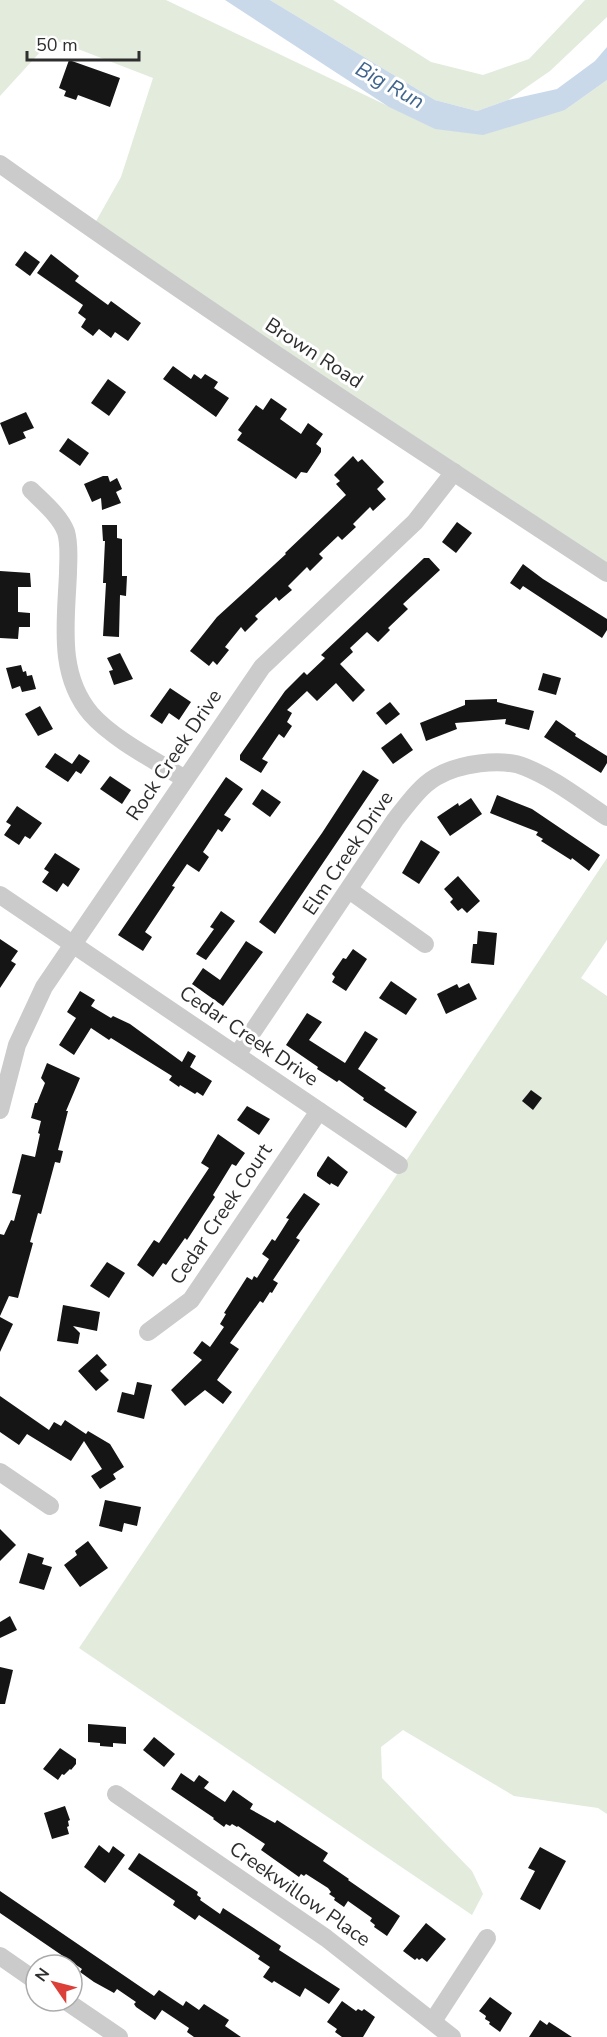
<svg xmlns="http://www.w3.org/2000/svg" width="607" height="2037" font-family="'Nunito Sans',sans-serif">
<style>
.green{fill:#e2ebdc}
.water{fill:#c9d9ea}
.building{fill:#151515}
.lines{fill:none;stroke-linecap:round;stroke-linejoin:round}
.street{stroke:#cbcbcb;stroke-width:18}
.labels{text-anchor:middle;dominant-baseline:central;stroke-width:6;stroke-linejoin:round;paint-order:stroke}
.street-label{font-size:20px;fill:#2e2e2e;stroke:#fff}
.water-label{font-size:21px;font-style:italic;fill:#40658c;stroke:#fff}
</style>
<rect width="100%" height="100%" fill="#fff"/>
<g class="green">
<polygon points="0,0 166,0 436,129 565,110 607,80 607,564 95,223 121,177 153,78 52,39 0,96"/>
<polygon points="270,0 333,0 431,62 483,75 529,59 585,0 607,0 607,17 550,71 508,100 477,111 435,100"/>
<polygon points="607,858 607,940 581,978 607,996 607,1814 598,1808 514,1796 403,1730 381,1747 382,1778 472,1871 483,1894 472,1915 79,1648 386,1191"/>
</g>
<polygon class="water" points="225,0 270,0 435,100 477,111 508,100 557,89 595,61 607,47 607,80 565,110 483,135 435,129 389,107"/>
<g class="building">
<polygon points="69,60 120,78 110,107 78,95 76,100 64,96 66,91 59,88"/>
<polygon points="25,251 40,262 30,276 15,265"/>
<polygon points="51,254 79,276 75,281 108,305 111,301 141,323 128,341 115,332 111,338 99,329 93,336 81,327 86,319 78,313 83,305 37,273"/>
<polygon points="173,366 191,379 194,374 201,379 205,374 218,382 214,388 229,398 216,417 163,379"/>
<polygon points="108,379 126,392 109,416 91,403"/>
<polygon points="271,398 287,409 280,419 301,434 308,423 323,434 316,444 321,448 321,452 307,473 301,472 296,479 237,440 242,433 238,430 256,405 263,410"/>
<polygon points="26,412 34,428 23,432 26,438 9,445 0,423"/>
<polygon points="68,438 89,453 80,466 59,451"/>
<polygon points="353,456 358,462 362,459 384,482 377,489 386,499 373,511 370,507 353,524 356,527 342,540 338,536 319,554 323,558 310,571 307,567 288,586 292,590 279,601 276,597 255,616 258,619 245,632 241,627 225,647 229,650 217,665 213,661 209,666 190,651 217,617 286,554 285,553 346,495 336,484 340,481 334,475"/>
<polygon points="103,476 108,476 110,482 117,478 122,489 116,492 121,503 102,510 101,498 92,502 84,484"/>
<polygon points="457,522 472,533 456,553 442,542"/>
<polygon points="102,525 117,525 117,538 122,539 122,576 127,576 126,596 120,595 119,637 103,636 106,583 103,583 105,541 103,541"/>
<polygon points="424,558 429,558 440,570 403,604 408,609 388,628 390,630 378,642 367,632 350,648 353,652 340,664 365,690 353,702 336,683 317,701 307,691 287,710 292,713 287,722 292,726 284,738 279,734 262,759 268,762 261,773 240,760 240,755 285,691 304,672 307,675 325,658 321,655"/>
<polygon points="523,564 543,579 607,619 607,630 602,638 523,586 520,590 510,583"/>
<polygon points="0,571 30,573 31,587 18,587 18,612 30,613 30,627 19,627 18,639 0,638"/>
<polygon points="120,653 133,679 114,685 109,671 113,670 107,658"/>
<polygon points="21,665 23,672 26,671 27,676 32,675 36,689 22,692 20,686 12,689 6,668"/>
<polygon points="543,673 561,678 556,695 538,690"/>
<polygon points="170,688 191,702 179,720 169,713 162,724 150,716"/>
<polygon points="497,699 497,702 534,711 529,730 505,724 506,719 455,723 457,729 426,741 420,723 465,705 465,700"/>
<polygon points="390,702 400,714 386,725 376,713"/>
<polygon points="40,706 53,729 38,736 25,714"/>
<polygon points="556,720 576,734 575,736 607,756 607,763 601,773 544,737"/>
<polygon points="401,733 413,750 393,764 381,748"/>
<polygon points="55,753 72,764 79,754 90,761 81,774 76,771 68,782 45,767"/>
<polygon points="363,770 379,780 275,934 259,922 322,833"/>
<polygon points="110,776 131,790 122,804 100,789"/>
<polygon points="226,777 243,789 224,815 231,819 222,832 218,829 203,852 209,857 199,872 187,864 172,886 175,887 145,932 152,937 143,951 118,935"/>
<polygon points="262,789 281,802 270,817 252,804"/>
<polygon points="497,795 532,809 600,855 589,871 572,858 571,860 541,841 543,839 536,835 538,832 490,813"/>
<polygon points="471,798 482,814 450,836 437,817 458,803 459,806"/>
<polygon points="17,806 42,823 30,839 25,836 19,845 4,835 11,825 6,822"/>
<polygon points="421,840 440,852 419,884 402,873"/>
<polygon points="55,853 80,869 68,887 63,883 57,892 42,882 49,872 44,869"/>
<polygon points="458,876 480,901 467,913 462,908 458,911 450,902 453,899 444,889"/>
<polygon points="221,911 235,921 206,960 196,954 214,929 210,927"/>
<polygon points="478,931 497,933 494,965 471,963 473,944 477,944"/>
<polygon points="0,939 18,951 11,961 16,964 0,988"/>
<polygon points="246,941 263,952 223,1006 192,984 203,968 220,980"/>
<polygon points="353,949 367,959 346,991 332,982 335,977 332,974 343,958 346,959"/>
<polygon points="391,981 417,999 406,1015 379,998"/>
<polygon points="469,983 477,999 446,1014 437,994 457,984 459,988"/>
<polygon points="80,991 95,1000 91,1006 111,1018 113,1016 130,1024 182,1062 188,1051 196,1056 190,1067 212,1081 203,1096 197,1092 195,1094 180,1085 179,1087 169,1080 172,1076 111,1038 109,1040 91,1028 74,1055 59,1045 76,1018 67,1012"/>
<polygon points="307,1013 322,1022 309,1040 345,1063 365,1031 378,1039 358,1069 386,1088 384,1090 417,1112 406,1128 363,1100 364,1098 339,1080 337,1082 317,1069 318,1067 286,1045"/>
<polygon points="47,1063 80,1078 66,1111 68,1111 58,1150 63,1151 60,1163 55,1162 41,1214 38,1213 30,1242 33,1243 18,1298 9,1296 0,1316 0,1234 4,1235 11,1220 14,1221 21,1195 12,1193 22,1154 35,1157 40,1134 38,1133 41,1121 31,1118 35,1103 37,1103 45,1083 41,1078"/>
<polygon points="531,1090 542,1098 533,1110 522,1101"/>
<polygon points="247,1106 270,1119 259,1135 237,1120"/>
<polygon points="218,1134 245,1153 236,1166 232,1164 229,1169 213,1195 215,1197 187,1240 185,1238 166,1265 163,1263 153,1277 137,1265 154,1240 159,1243 209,1168 201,1163"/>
<polygon points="328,1156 348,1172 338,1187 331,1183 330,1185 317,1176 317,1173"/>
<polygon points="304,1193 320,1204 296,1238 300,1240 273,1280 278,1283 272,1293 270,1292 263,1303 260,1301 230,1343 239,1349 217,1380 232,1392 223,1404 205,1390 185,1406 171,1390 202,1360 193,1353 202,1341 210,1347 224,1327 220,1324 226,1314 224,1313 247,1277 252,1280 254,1276 257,1278 269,1259 262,1254 272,1239 275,1241 289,1219 286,1218"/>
<polygon points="107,1262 125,1273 109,1298 90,1286"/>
<polygon points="63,1305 100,1312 97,1331 73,1326 80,1333 78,1344 57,1341"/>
<polygon points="0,1317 13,1324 0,1352"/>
<polygon points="97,1354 107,1365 100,1371 109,1380 96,1391 78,1371"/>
<polygon points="137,1382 152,1385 144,1419 117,1412 122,1392 134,1395"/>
<polygon points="0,1396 49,1430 54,1422 61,1426 65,1420 86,1434 88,1431 110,1444 124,1467 113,1474 116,1479 100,1489 91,1476 102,1469 84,1441 71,1461 27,1434 19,1445 0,1432"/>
<polygon points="105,1500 141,1507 137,1526 124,1523 122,1532 99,1526"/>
<polygon points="0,1529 16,1545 0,1561"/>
<polygon points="88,1541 108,1568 80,1587 64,1565 77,1555 75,1551"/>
<polygon points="28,1553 44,1558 42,1564 52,1567 44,1590 19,1583"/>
<polygon points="10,1616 17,1630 0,1638 0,1622"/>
<polygon points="0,1667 13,1670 5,1704 0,1704"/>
<polygon points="88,1724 126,1727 126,1744 113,1743 113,1747 100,1746 100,1743 88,1742"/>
<polygon points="154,1737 175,1754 164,1767 143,1750"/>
<polygon points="60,1748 76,1759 76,1764 71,1770 70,1769 64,1775 62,1774 58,1780 43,1769"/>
<polygon points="181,1773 194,1782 199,1775 209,1782 204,1788 225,1802 233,1790 253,1804 250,1809 275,1823 277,1820 328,1853 323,1861 349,1879 348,1880 400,1916 387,1936 374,1927 375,1925 370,1921 372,1918 348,1901 344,1907 334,1900 335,1898 329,1894 331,1892 328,1888 306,1874 304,1876 301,1874 299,1877 261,1850 265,1844 238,1826 237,1827 232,1824 230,1826 226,1824 224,1827 213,1819 214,1818 171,1789"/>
<polygon points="65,1806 70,1820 68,1821 69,1826 67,1827 69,1834 52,1839 44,1813"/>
<polygon points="99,1845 109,1853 113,1846 125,1855 105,1883 84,1867"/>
<polygon points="540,1847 566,1861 540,1910 520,1899 535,1871 528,1868"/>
<polygon points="139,1853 198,1892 197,1895 201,1898 200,1900 220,1914 223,1908 281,1946 279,1950 340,1989 329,2004 305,1988 300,1997 274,1981 272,1983 263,1977 270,1967 258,1959 260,1956 199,1915 195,1920 173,1905 175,1901 128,1869"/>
<polygon points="0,1891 154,1996 159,1990 183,2006 186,2001 199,2010 204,2004 229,2020 225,2026 241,2037 194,2037 187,2032 189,2028 162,2010 155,2020 136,2007 134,2004 136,2002 117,1989 114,1993 94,1982 80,1972 82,1969 0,1913"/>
<polygon points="426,1923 446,1939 427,1962 422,1958 419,1960 417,1958 415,1960 403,1951"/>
<polygon points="490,1997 512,2013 500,2032 489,2024 490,2022 485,2019 486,2016 479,2011"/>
<polygon points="342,2001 356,2011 358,2009 362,2011 364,2009 375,2017 363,2037 342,2037 335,2032 337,2029 327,2022"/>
<polygon points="540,2020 547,2025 549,2022 572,2037 529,2037"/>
</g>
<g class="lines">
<g class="street">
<path d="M0 164C199 306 403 439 607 573"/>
<path d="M31 490C43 502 60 516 66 532 70 545 68 561 68 573 66 622 57 674 91 714 113 739 156 761 185 779"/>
<polyline points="349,890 425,944"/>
<polyline points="0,895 399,1165"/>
<path d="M237 1055 395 820C407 805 419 787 436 777 458 764 501 757 525 767 555 779 581 800 607 817"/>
<polyline points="0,1110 17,1045 44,987 262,667 415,522 454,472"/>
<polyline points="148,1332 191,1300 319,1111"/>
<polyline points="0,1472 50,1506"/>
<polyline points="116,1794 326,1938 452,2037"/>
<polyline points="0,1956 36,1981"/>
<polyline points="66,2001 119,2037"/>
<polyline points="433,2021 487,1938"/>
</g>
</g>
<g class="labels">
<g class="street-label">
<text transform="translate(314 353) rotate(33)">Brown Road</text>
<text transform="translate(174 755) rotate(-56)">Rock Creek Drive</text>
<text transform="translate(348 853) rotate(-56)">Elm Creek Drive</text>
<text transform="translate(249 1036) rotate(34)">Cedar Creek Drive</text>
<text transform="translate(221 1214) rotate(-56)">Cedar Creek Court</text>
<text transform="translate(300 1894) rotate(35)">Creekwillow Place</text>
</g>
<g class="water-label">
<text transform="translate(390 85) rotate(29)">Big Run</text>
</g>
</g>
<g transform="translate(54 1983) rotate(305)"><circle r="28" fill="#ffffff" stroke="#ababab" stroke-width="1.5"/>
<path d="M0-4.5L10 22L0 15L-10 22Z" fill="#dc3f38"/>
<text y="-9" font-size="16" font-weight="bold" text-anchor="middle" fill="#2e2e2e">N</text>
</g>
<path d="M27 51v9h112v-9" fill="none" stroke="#2e2e2e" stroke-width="3"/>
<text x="36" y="51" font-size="18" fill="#2e2e2e" stroke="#ffffff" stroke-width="4.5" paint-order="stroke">50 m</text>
</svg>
